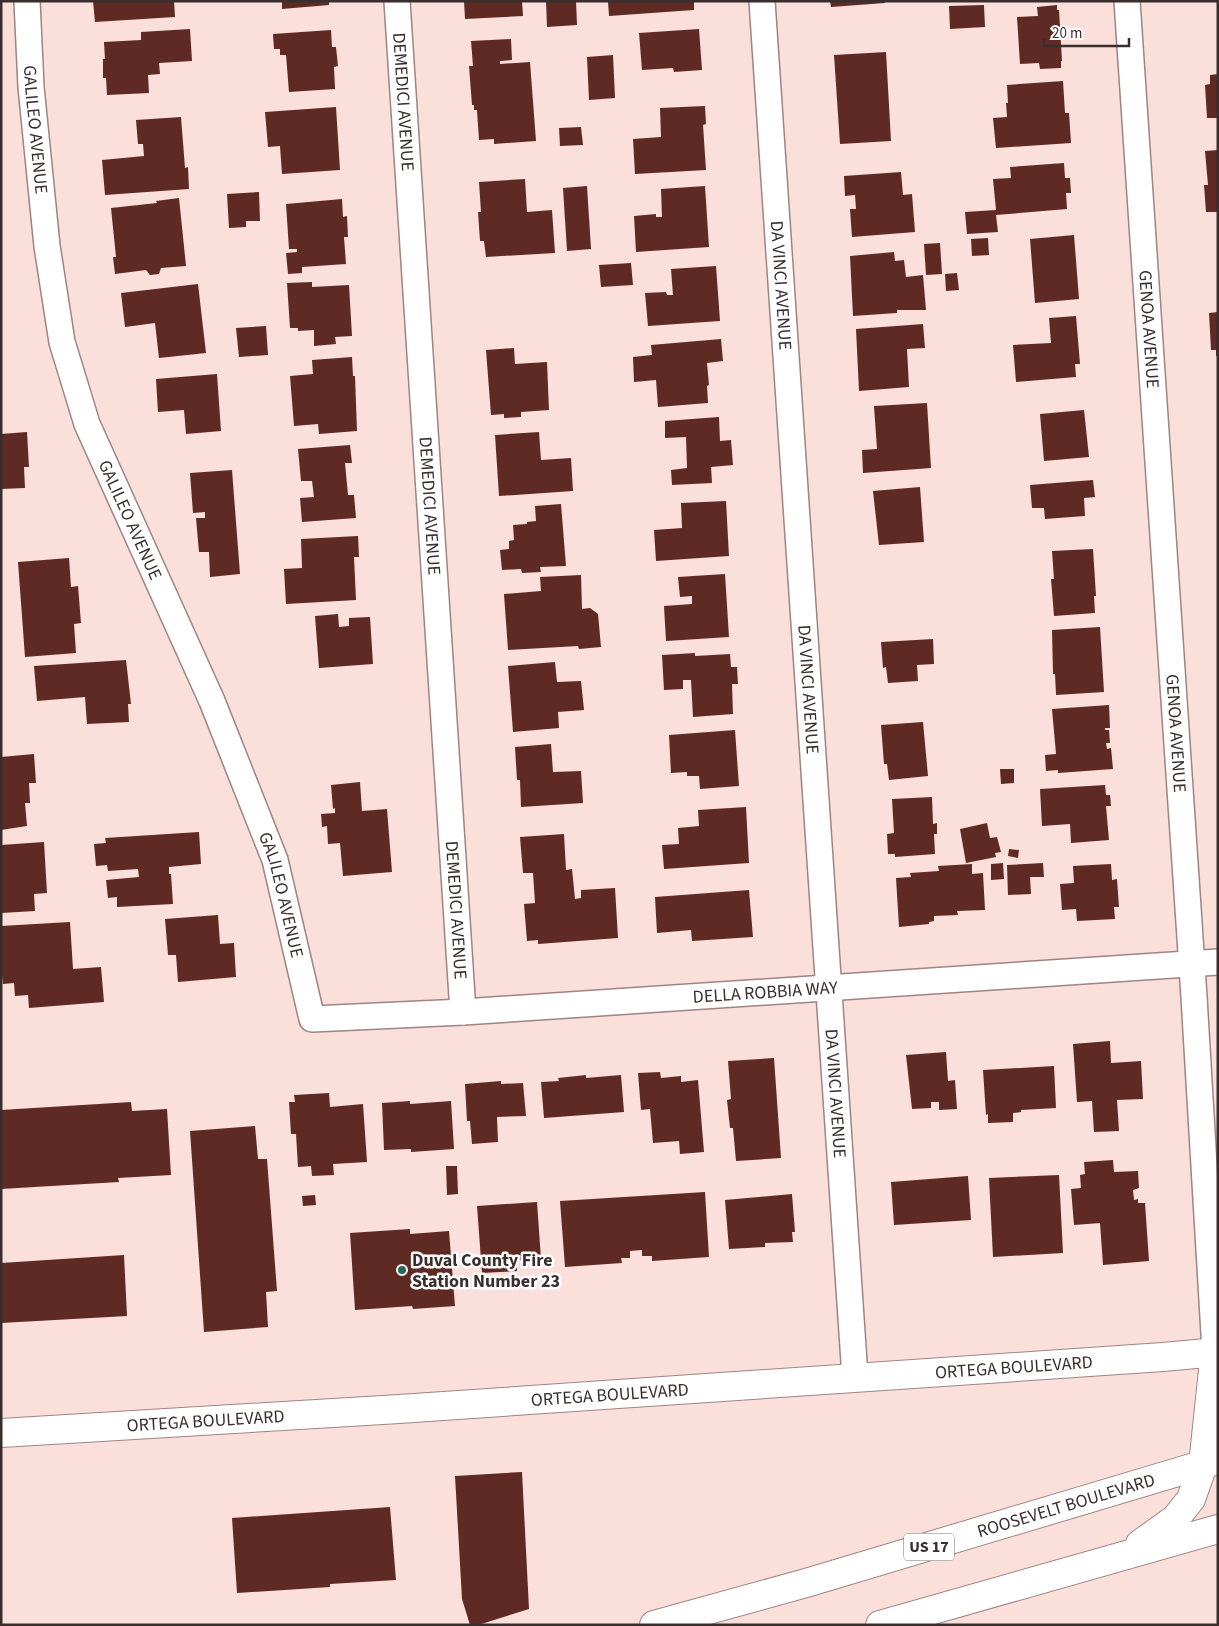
<svg xmlns="http://www.w3.org/2000/svg" width="1219" height="1626" font-family="'Source Sans 3',sans-serif">
<style>
.building{fill:#5f2a24}
.lines{fill:none;stroke-linecap:round;stroke-linejoin:round}
.minor-casing{stroke:#9e8581;stroke-width:28}
.secondary-casing{stroke:#9e8581;stroke-width:30}
.trunk-casing{stroke:#9e8581;stroke-width:30}
.minor{stroke:#fff;stroke-width:25}
.secondary{stroke:#fff;stroke-width:28}
.trunk{stroke:#fff;stroke-width:28}
.poi-dot{fill:#286958;stroke:#fff;stroke-width:2}
.labels{text-anchor:middle;dominant-baseline:central;stroke-width:5;stroke-linejoin:round;paint-order:stroke}
.shield{fill:#fff;stroke:#746d6c;stroke-width:1}
.shield-label{font-size:16px;font-weight:bold;fill:#392e2d}
.street-label{font-size:18px;fill:#392e2d;stroke:#fff}
.poi-label{font-size:18px;font-weight:bold;fill:#392e2d;stroke:#fff;text-anchor:start}
</style>
<rect width="100%" height="100%" fill="#fbdfdb"/>
<g class="building">
<polygon points="93,1 174,1 175,17 95,22"/>
<polygon points="282,1 329,1 329,5 282,9"/>
<polygon points="464,1 522,1 523,16 465,19"/>
<polygon points="546,1 576,1 577,25 547,27"/>
<polygon points="608,1 694,1 694,10 609,16"/>
<polygon points="830,1 885,1 885,3 831,7"/>
<polygon points="984,5 985,27 950,29 949,6"/>
<polygon points="1057,5 1057,10 1059,10 1062,61 1061,61 1061,68 1040,69 1039,63 1020,64 1017,17 1038,16 1037,7"/>
<polygon points="190,29 192,61 159,63 160,74 148,75 149,93 107,95 106,78 103,78 103,59 105,59 104,42 141,40 141,32"/>
<polygon points="699,29 702,70 674,72 673,68 642,70 639,33"/>
<polygon points="331,30 332,47 336,47 338,66 334,67 335,89 289,92 286,55 280,55 280,49 274,49 273,34"/>
<polygon points="511,39 512,60 500,61 500,64 530,62 536,141 494,144 494,139 479,140 477,110 474,110 474,105 472,105 469,66 473,66 471,41"/>
<polygon points="886,52 891,141 840,144 834,55"/>
<polygon points="613,55 615,98 589,100 587,57"/>
<polygon points="1218,74 1218,118 1207,118 1205,85 1210,84 1210,75"/>
<polygon points="1063,81 1065,113 1069,113 1071,143 996,148 993,118 1007,117 1006,103 1008,103 1007,85"/>
<polygon points="705,106 706,124 703,125 706,170 635,174 633,139 661,137 660,108"/>
<polygon points="336,107 340,170 282,174 280,146 268,147 265,112"/>
<polygon points="181,117 185,168 188,167 189,189 105,195 102,160 144,156 143,144 138,144 136,120"/>
<polygon points="581,127 583,145 560,146 559,128"/>
<polygon points="1218,150 1218,212 1206,212 1204,185 1208,185 1205,151"/>
<polygon points="1064,163 1065,178 1070,178 1071,193 1066,193 1067,209 996,215 998,232 967,234 965,212 996,210 993,179 1011,178 1010,167"/>
<polygon points="901,172 903,195 912,194 915,232 852,237 850,209 856,209 855,195 845,196 844,176"/>
<polygon points="525,179 527,212 552,210 555,253 486,257 484,241 480,241 478,212 481,212 479,182"/>
<polygon points="587,186 591,249 567,251 563,188"/>
<polygon points="705,186 709,247 636,252 634,216 656,214 656,217 662,217 661,189"/>
<polygon points="259,192 260,221 246,221 246,227 229,228 227,194"/>
<polygon points="179,198 186,266 161,268 159,274 150,275 146,270 115,274 113,257 116,257 111,208 157,203 156,201"/>
<polygon points="342,199 343,217 347,216 348,237 344,237 346,264 302,267 302,273 288,274 286,253 297,252 297,249 289,249 286,204"/>
<polygon points="1074,235 1079,299 1035,303 1030,239"/>
<polygon points="988,238 989,255 972,256 971,239"/>
<polygon points="940,243 942,274 926,275 924,244"/>
<polygon points="894,252 895,261 904,260 906,277 923,275 926,310 897,310 897,313 853,316 850,256"/>
<polygon points="631,263 633,285 601,287 599,265"/>
<polygon points="716,266 720,321 648,326 645,293 666,292 667,295 673,295 671,269"/>
<polygon points="957,273 959,290 946,291 945,274"/>
<polygon points="312,282 312,287 349,285 352,336 335,337 336,344 314,346 314,330 298,331 298,328 290,328 287,283"/>
<polygon points="198,284 206,353 159,358 155,323 125,327 121,293"/>
<polygon points="1218,312 1218,356 1216,356 1216,350 1211,350 1209,313"/>
<polygon points="1076,316 1080,364 1075,364 1076,377 1016,382 1013,345 1051,343 1049,318"/>
<polygon points="923,324 925,348 907,349 909,387 859,391 856,329"/>
<polygon points="266,326 268,355 239,357 236,328"/>
<polygon points="721,339 723,361 707,363 709,385 707,386 708,403 658,407 656,380 634,382 633,357 652,355 651,345"/>
<polygon points="514,348 515,364 547,362 549,410 521,412 521,417 504,418 504,414 491,415 486,350"/>
<polygon points="352,357 353,376 355,376 357,431 319,434 318,424 294,426 290,376 313,374 312,360"/>
<polygon points="217,374 221,431 186,434 184,410 158,412 156,379"/>
<polygon points="927,403 931,468 863,473 862,450 877,449 874,406"/>
<polygon points="1084,410 1089,457 1044,461 1040,414"/>
<polygon points="719,417 720,441 731,440 733,465 711,467 712,483 672,485 671,470 687,468 686,437 665,438 665,421"/>
<polygon points="27,432 29,467 24,467 25,488 1,489 1,434"/>
<polygon points="539,432 541,460 571,458 573,491 499,496 495,435"/>
<polygon points="350,445 352,463 345,463 348,495 354,495 356,518 302,522 300,498 314,497 312,481 301,481 298,449"/>
<polygon points="232,470 240,574 210,577 209,552 199,552 196,518 205,518 205,512 193,513 190,473"/>
<polygon points="1093,480 1095,497 1084,498 1085,516 1045,519 1044,508 1032,508 1030,485"/>
<polygon points="920,487 924,542 879,545 873,491"/>
<polygon points="726,501 729,556 656,561 654,530 682,528 681,503"/>
<polygon points="561,504 566,566 540,567 541,572 522,573 521,569 502,570 500,550 509,549 509,541 514,540 513,525 527,524 527,522 536,521 535,506"/>
<polygon points="358,536 359,557 354,557 356,600 286,604 284,569 302,568 301,539"/>
<polygon points="1093,549 1096,596 1094,596 1095,613 1054,616 1051,579 1054,579 1052,551"/>
<polygon points="69,558 71,587 78,586 81,623 74,624 76,653 25,657 18,562"/>
<polygon points="725,574 729,637 666,641 664,606 692,604 692,596 680,597 678,577"/>
<polygon points="581,575 582,609 590,608 598,614 601,647 579,649 578,646 508,650 504,594 541,591 540,577"/>
<polygon points="338,614 339,627 349,626 349,618 370,617 373,664 319,668 315,616"/>
<polygon points="1100,627 1104,692 1056,695 1055,674 1053,674 1052,630"/>
<polygon points="933,639 934,664 917,665 918,681 888,683 886,667 883,668 881,642"/>
<polygon points="695,653 695,656 730,654 731,667 737,667 738,684 732,684 733,714 693,717 691,680 683,680 683,689 664,690 662,655"/>
<polygon points="126,660 131,704 128,704 129,722 87,724 85,697 37,701 34,666"/>
<polygon points="555,662 557,682 581,681 584,710 558,712 559,728 513,732 508,666"/>
<polygon points="1109,705 1110,728 1105,728 1105,730 1109,730 1110,743 1106,743 1107,749 1111,748 1113,769 1058,773 1058,770 1046,771 1045,755 1056,754 1052,709"/>
<polygon points="923,722 928,776 889,780 887,764 884,764 881,725"/>
<polygon points="735,730 739,786 700,789 699,776 687,776 687,772 671,773 669,735"/>
<polygon points="551,744 553,772 581,771 583,803 521,807 520,780 517,780 515,747"/>
<polygon points="34,754 36,783 29,783 30,803 25,803 27,826 1,830 1,757"/>
<polygon points="1000,769 1014,769 1014,783 1001,784"/>
<polygon points="360,782 362,811 387,809 392,872 343,876 340,843 328,844 327,826 322,827 321,814 335,813 335,808 333,809 331,785"/>
<polygon points="1105,785 1106,795 1110,795 1111,806 1106,806 1109,840 1071,843 1070,824 1042,826 1040,789"/>
<polygon points="932,797 933,824 937,823 937,834 934,834 935,854 895,857 895,854 888,854 887,834 894,833 892,799"/>
<polygon points="746,807 749,863 664,869 662,845 679,844 678,828 699,826 698,810"/>
<polygon points="987,823 990,838 997,837 1001,852 995,853 996,857 966,863 960,829"/>
<polygon points="199,832 201,864 169,867 169,874 171,874 173,904 117,907 117,897 108,898 106,880 139,877 138,869 108,871 107,865 96,866 94,844 106,843 105,838"/>
<polygon points="564,834 566,870 572,869 575,899 581,898 581,890 615,888 618,938 538,944 538,940 527,941 524,904 535,903 533,873 523,873 520,837"/>
<polygon points="44,842 47,893 34,894 35,911 1,913 1,845"/>
<polygon points="1009,849 1019,850 1018,858 1008,856"/>
<polygon points="1003,863 1004,879 991,880 991,864"/>
<polygon points="1043,863 1044,877 1030,877 1031,894 1008,895 1007,865"/>
<polygon points="972,864 972,874 983,873 985,910 957,911 958,915 934,916 934,921 929,922 929,924 899,927 896,878 911,877 910,873 939,871 938,866"/>
<polygon points="1111,864 1112,880 1117,879 1119,907 1114,907 1115,919 1077,921 1076,909 1062,910 1060,884 1074,883 1073,866"/>
<polygon points="749,890 753,937 692,941 691,930 657,933 655,897"/>
<polygon points="218,915 220,944 234,943 236,977 178,982 176,955 168,955 165,919"/>
<polygon points="70,922 73,969 101,967 104,1002 29,1008 28,995 15,996 14,983 3,984 1,966 1,926"/>
<polygon points="1110,1041 1111,1063 1141,1061 1143,1099 1117,1100 1119,1131 1094,1132 1092,1101 1077,1102 1073,1044"/>
<polygon points="946,1052 948,1081 955,1080 957,1109 939,1110 939,1102 931,1102 931,1108 912,1109 906,1055"/>
<polygon points="774,1058 781,1158 736,1161 733,1128 730,1128 727,1100 731,1099 728,1061"/>
<polygon points="1054,1066 1056,1108 1021,1110 1021,1112 1013,1113 1013,1122 988,1123 988,1114 986,1115 983,1070"/>
<polygon points="660,1072 661,1078 681,1076 681,1082 698,1080 704,1152 680,1154 679,1141 653,1143 650,1109 641,1110 638,1073"/>
<polygon points="586,1075 586,1078 621,1075 624,1112 544,1118 541,1082 559,1081 558,1078"/>
<polygon points="501,1081 501,1084 523,1083 526,1116 497,1117 498,1142 472,1144 470,1121 467,1121 465,1084"/>
<polygon points="329,1093 330,1107 363,1104 367,1162 333,1164 334,1175 312,1176 311,1166 298,1167 296,1134 291,1134 289,1102 295,1102 294,1095"/>
<polygon points="410,1101 410,1104 451,1101 454,1149 411,1152 411,1149 384,1150 382,1103"/>
<polygon points="131,1102 132,1111 167,1109 171,1175 118,1178 119,1182 1,1189 1,1110"/>
<polygon points="255,1126 258,1159 267,1159 277,1291 266,1292 268,1327 204,1332 190,1131"/>
<polygon points="1113,1160 1114,1172 1138,1171 1139,1188 1133,1190 1134,1200 1138,1199 1138,1203 1145,1203 1149,1261 1103,1265 1100,1223 1074,1225 1071,1189 1081,1188 1080,1175 1085,1174 1084,1162"/>
<polygon points="446,1166 457,1166 458,1194 447,1195"/>
<polygon points="1059,1175 1063,1253 993,1257 989,1178"/>
<polygon points="968,1176 971,1220 894,1225 891,1182"/>
<polygon points="705,1192 709,1257 652,1261 652,1256 642,1256 642,1250 630,1251 630,1258 621,1258 622,1263 565,1267 560,1201"/>
<polygon points="792,1194 795,1232 792,1232 793,1242 765,1243 765,1247 729,1249 725,1200"/>
<polygon points="315,1195 316,1205 303,1206 302,1196"/>
<polygon points="537,1202 541,1259 517,1260 517,1271 482,1273 477,1206"/>
<polygon points="410,1229 410,1234 449,1231 455,1306 413,1309 412,1306 355,1310 350,1233"/>
<polygon points="124,1255 127,1316 1,1323 1,1263"/>
<polygon points="522,1472 529,1609 478,1625 470,1625 462,1599 455,1476"/>
<polygon points="390,1507 396,1580 330,1584 330,1587 237,1593 232,1518"/>
</g>
<g class="lines">
<g class="minor-casing">
<g id="minor">
<path id="s1" d="M27 1 31 87 47 246 62 342 87 424 212 701 275 860 312 1019 463 1012 1218 962"/>
<path id="s2" d="M397 1 463 1012"/>
<path id="s3" d="M762 1 855 1377"/>
<path id="s4" d="M1127 1 1194 997 1215 1351"/>
</g>
</g>
<g class="secondary-casing">
<g id="secondary">
<path id="s5" d="M1 1433 399 1409 1163 1357 1218 1352"/>
<polyline points="1203,1465 1215,1351"/>
</g>
</g>
<g class="trunk-casing">
<g id="trunk">
<polyline points="1140,1544 1175,1519 1191,1499 1203,1465"/>
<path id="s6" d="M654 1625 806 1583 1218 1460"/>
<polyline points="880,1625 1218,1529"/>
</g>
</g>
<use href="#minor" class="minor"/>
<use href="#secondary" class="secondary"/>
<use href="#trunk" class="trunk"/>
</g>
<circle class="poi-dot" cx="402" cy="1270" r="5"/>
<g class="labels">
<rect class="shield" x="904" y="1533.5" width="50" height="27" rx="4"/>
<g class="shield-label">
<text x="929" y="1547">US 17</text>
</g>
<g class="street-label">
<text stroke="none"><textPath href="#s2" startOffset="101">DEMEDICI AVENUE</textPath></text>
<text stroke="none"><textPath href="#s1" startOffset="129">GALILEO AVENUE</textPath></text>
<text stroke="none"><textPath href="#s3" startOffset="285">DA VINCI AVENUE</textPath></text>
<text stroke="none"><textPath href="#s4" startOffset="329">GENOA AVENUE</textPath></text>
<text stroke="none"><textPath href="#s2" startOffset="506">DEMEDICI AVENUE</textPath></text>
<text stroke="none"><textPath href="#s1" startOffset="534">GALILEO AVENUE</textPath></text>
<text stroke="none"><textPath href="#s3" startOffset="690">DA VINCI AVENUE</textPath></text>
<text stroke="none"><textPath href="#s4" startOffset="734">GENOA AVENUE</textPath></text>
<text stroke="none"><textPath href="#s1" startOffset="939">GALILEO AVENUE</textPath></text>
<text stroke="none"><textPath href="#s2" startOffset="911">DEMEDICI AVENUE</textPath></text>
<text stroke="none"><textPath href="#s1" startOffset="1521">DELLA ROBBIA WAY</textPath></text>
<text stroke="none"><textPath href="#s3" startOffset="1095">DA VINCI AVENUE</textPath></text>
<text stroke="none"><textPath href="#s5" startOffset="1015">ORTEGA BOULEVARD</textPath></text>
<text stroke="none"><textPath href="#s5" startOffset="610">ORTEGA BOULEVARD</textPath></text>
<text stroke="none"><textPath href="#s5" startOffset="205">ORTEGA BOULEVARD</textPath></text>
<text stroke="none"><textPath href="#s6" startOffset="429">ROOSEVELT BOULEVARD</textPath></text>
</g>
<g class="poi-label">
<text x="412" y="1260">Duval County Fire<tspan x="412" dy="21">Station Number 23</tspan></text>
</g>
</g>
<rect width="1219" height="1626" fill="none" stroke="#392e2d" stroke-width="5"/>
<path d="M1044 38v8h85v-8" fill="none" stroke="#392e2d" stroke-width="2.5"/>
<text x="1052" y="38" font-size="15" fill="#392e2d" stroke="#ffffff" stroke-width="4" paint-order="stroke">20 m</text>
</svg>
